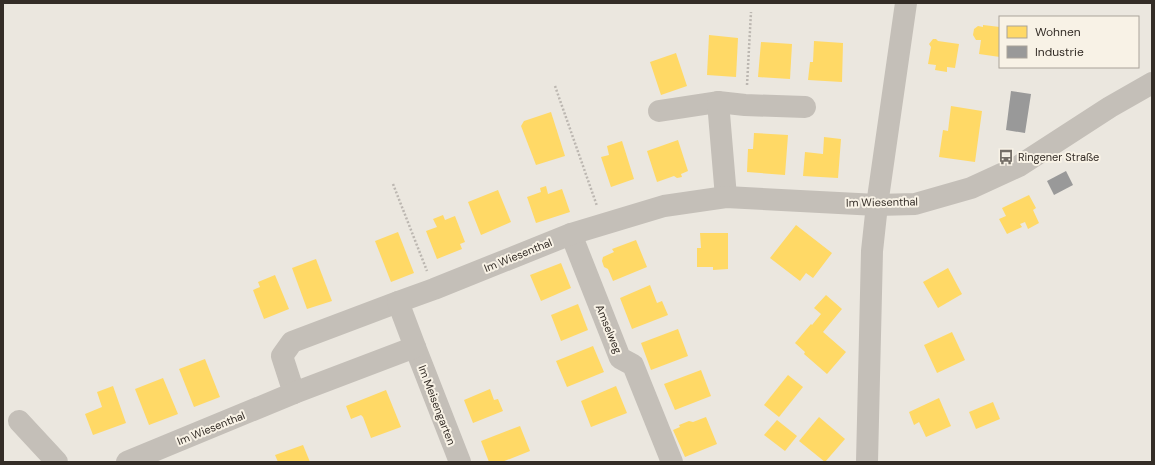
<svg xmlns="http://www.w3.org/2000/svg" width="1155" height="465" font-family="'DM Sans',sans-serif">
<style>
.homes{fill:#ffd966}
.industry{fill:#999}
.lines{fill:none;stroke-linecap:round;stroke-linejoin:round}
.path{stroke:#bcb7b1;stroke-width:2.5;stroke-dasharray:2 2;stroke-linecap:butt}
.minor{stroke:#c4bfb8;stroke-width:22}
.labels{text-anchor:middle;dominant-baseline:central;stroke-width:4;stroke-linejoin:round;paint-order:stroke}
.poi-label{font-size:11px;fill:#342d27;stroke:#f8f2e6;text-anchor:start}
.street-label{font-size:11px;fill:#342d27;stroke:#f8f2e6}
</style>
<rect width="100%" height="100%" fill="#ebe7df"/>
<g class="homes">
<polygon points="983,25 1000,27 1000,57 979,54 981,40 976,40 973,35 974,29 978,26 983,27"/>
<polygon points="709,35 738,38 736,77 707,75"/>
<polygon points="933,39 936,39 938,41 959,44 955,68 947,67 947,72 935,70 936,65 928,64 931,47 929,44"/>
<polygon points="814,41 843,43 842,82 808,80 810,62 813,62"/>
<polygon points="761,42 792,44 790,79 758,77"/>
<polygon points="676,53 687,86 661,95 650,62"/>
<polygon points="951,106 982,111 975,162 939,157 943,130 948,131"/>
<polygon points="551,112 565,156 536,165 521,126 524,121"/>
<polygon points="754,133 788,135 785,175 747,172 748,149 753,149"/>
<polygon points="824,137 841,139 838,178 803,176 805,152 823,154"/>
<polygon points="678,140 688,171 681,174 682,177 677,178 674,176 657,182 647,151"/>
<polygon points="622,141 634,179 611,187 601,157 609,155 607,146"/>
<polygon points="546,186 548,194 562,189 570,212 536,223 527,197 541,192 540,188"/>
<polygon points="498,190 511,222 481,235 468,202"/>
<polygon points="1029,195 1036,208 1033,210 1039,223 1028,229 1025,222 1020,224 1022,227 1007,234 999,219 1006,216 1002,208"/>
<polygon points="443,215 445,220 455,216 465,242 460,244 462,249 437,259 426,231 437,227 433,219"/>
<polygon points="796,225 832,253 813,278 806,273 800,281 770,258"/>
<polygon points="398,232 414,273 391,282 375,241"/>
<polygon points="700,233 728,233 728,269 713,270 713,267 697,267 697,248 701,248"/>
<polygon points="636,240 647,267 613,281 608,269 604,267 602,261 603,257 614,252 612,249"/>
<polygon points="316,259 332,301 307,309 292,268"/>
<polygon points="561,263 571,288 541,301 530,275"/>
<polygon points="948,268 962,294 938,308 923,282"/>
<polygon points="275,275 289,309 264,319 253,290 260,287 258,282"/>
<polygon points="650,285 657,303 662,301 668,315 632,329 620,298"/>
<polygon points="826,295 842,309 823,332 846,352 827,374 804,354 805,352 795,343 811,324 812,325 821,314 814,308"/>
<polygon points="578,304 588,330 561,341 551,315"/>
<polygon points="678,329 688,356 651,370 641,343"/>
<polygon points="952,332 965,360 937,373 924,345"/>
<polygon points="593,346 604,372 567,387 556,361"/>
<polygon points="205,359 220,397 194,407 179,369"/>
<polygon points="701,370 711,396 675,410 664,384"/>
<polygon points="788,375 803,387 779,417 764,405"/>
<polygon points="163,378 178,414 149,425 135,389"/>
<polygon points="113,386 126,423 93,435 85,414 102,407 97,392"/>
<polygon points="616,386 627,413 591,427 581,401"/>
<polygon points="490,389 494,400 498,399 503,411 473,423 464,400"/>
<polygon points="386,390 401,427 371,438 363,417 361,415 351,419 346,406"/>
<polygon points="939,398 951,426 926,437 919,422 914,425 909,412"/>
<polygon points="993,402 1000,419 976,429 969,412"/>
<polygon points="706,417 717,444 685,457 673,430 680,427 679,425 689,421 693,422"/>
<polygon points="819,417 845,439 825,462 799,441"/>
<polygon points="777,420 797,436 785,451 764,435"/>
<polygon points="520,426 530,451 502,462 489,462 481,441"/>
<polygon points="303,445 310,462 278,462 275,455"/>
</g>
<g class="industry">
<polygon points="1011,91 1031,94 1025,133 1006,130"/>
<polygon points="1066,171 1073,185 1054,195 1047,181"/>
</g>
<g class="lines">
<g class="path">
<polyline points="747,85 751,12"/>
<polyline points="555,86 597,206"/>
<polyline points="393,184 427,271"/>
</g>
<g class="minor">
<polyline points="659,111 718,102"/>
<polyline points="726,197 718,102 745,105 805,107"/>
<polyline points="571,234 620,358 633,365 672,462"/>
<polyline points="415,347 460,462"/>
<polyline points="294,393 282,356 292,342 398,302"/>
<polyline points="19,421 57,462"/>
<polyline points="127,462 294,393 415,347 398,302 434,289 571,234 664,206 726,197 877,205 915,204 971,188 1019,166 1110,107 1152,83"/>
<polyline points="867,462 872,251 877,205 906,3"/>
</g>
</g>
<defs>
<g id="bus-bare" transform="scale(1.2)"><path d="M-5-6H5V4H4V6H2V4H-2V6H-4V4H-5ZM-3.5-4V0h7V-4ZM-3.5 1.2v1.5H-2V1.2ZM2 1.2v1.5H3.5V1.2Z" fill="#746e67" stroke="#f8f2e6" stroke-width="2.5" paint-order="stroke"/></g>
</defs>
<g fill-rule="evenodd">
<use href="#bus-bare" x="1006" y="157"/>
</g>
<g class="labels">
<g class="poi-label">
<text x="1018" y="157">Ringener Straße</text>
</g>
<g class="street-label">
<text transform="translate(882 202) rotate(-1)">Im Wiesenthal</text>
<text transform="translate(518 255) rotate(-22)">Im Wiesenthal</text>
<text transform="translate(609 329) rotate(68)">Amselweg</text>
<text transform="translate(437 405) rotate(69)">Im Meisengarten</text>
<text transform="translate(211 428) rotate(-22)">Im Wiesenthal</text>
</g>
</g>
<rect width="1155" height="465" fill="none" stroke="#342d27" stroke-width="8"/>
<rect x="999" y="16" width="140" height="52" fill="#f8f2e6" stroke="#aaa39a"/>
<rect x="1007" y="26" width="20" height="12" fill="#ffd966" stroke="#aaa39a"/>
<text x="1035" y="36" font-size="12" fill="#342d27">Wohnen</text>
<rect x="1007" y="46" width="20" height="12" fill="#999999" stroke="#aaa39a"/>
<text x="1035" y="56" font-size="12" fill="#342d27">Industrie</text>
</svg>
